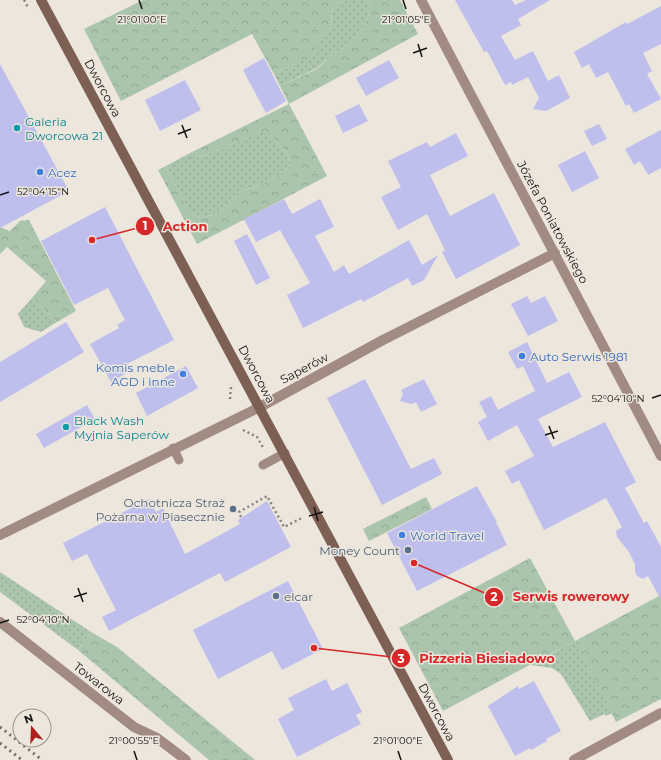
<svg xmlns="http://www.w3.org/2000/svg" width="661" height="760" font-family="Montserrat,sans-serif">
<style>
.grass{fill:url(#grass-dots)}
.forest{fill:url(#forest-crowns)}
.building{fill:#bfbfee}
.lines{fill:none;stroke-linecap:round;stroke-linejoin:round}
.path{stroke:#86827c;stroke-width:2.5;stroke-dasharray:2 3;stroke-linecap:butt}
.lane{stroke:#a18b83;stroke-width:9}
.street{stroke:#a18b83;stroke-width:10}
.secondary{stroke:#7e5f54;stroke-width:10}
.rail{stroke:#706c67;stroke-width:3;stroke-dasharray:2 4;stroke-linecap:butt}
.ticks{fill:none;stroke:#151310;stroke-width:1.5}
.culture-dot{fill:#0f9aa8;stroke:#ece6dd;stroke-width:1.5}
.shop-dot{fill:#3f7fe0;stroke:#ece6dd;stroke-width:1.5}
.service-dot{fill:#5c6f8a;stroke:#ece6dd;stroke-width:1.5}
.labels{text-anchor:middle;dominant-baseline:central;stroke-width:3;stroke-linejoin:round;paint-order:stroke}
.street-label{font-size:12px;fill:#151310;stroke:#ece6dd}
.culture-label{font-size:12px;fill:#0d838f;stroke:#ece6dd;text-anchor:start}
.shop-label{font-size:12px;fill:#366cbe;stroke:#ece6dd;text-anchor:start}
.service-label{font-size:12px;fill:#4e5e75;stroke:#ece6dd;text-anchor:end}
.ticks-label{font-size:10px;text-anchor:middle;fill:#151310;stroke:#ece6dd;stroke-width:3;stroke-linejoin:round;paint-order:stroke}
.leader{fill:none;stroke:#d62828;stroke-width:1.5}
.callout-dot{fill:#d62828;stroke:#ece6dd;stroke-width:1.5}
.mark-label{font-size:12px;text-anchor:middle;font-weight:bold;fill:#fff}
.callout-label{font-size:13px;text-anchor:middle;font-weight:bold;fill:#d62828;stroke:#ece6dd;stroke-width:3;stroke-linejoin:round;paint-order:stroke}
</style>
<defs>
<pattern id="grass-dots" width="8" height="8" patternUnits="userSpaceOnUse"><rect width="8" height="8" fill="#abc5ad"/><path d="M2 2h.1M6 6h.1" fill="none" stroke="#92a894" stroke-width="1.8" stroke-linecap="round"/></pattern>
<pattern id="forest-crowns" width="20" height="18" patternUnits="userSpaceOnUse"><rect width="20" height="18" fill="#abc5ad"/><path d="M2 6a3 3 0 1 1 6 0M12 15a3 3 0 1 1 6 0" fill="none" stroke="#92a894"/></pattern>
</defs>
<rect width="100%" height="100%" fill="#ece6dd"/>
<g class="grass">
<polygon points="345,0 368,0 371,4 367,21 351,42 328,58 317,68 280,86 274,74 304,59 316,49 323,34 332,27 331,13 338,4"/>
<path d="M260 132H269C278 145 287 150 291 165L266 183 239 192 215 214 201 218 190 213 166 166 192 152 199 158Z"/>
<polygon points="32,298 57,322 41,332 24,327 18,314"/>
<polygon points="0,572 91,632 78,650 0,592"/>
<polygon points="575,641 612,713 606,716 604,714 590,721 561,674 552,668 531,665"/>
</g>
<g class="forest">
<polygon points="143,0 345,0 338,5 331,13 332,27 323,35 316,49 304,59 274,74 252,34 121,101 84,29"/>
<path d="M368 0H400L418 34 289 104 327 176 197 244 158 170 166 166 190 213 201 218 215 214 239 192 266 183 291 165C288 151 277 144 269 132H260L199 158 192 152 289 104 280 86 317 69 328 58 351 42 367 21 371 4Z"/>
<polygon points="29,220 76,311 57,322 32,298 46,281 7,247 0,254 0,227 10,231 20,221"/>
<polygon points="426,497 432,509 369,541 363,529"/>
<polygon points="530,558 575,641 661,595 661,699 616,722 575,641 443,711 399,628"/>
<polygon points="91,632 117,647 255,760 209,760 78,650"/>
</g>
<g class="building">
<polygon points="455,0 512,0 515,5 526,0 550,0 518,19 521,25 501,36 515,60 533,51 548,81 559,75 570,98 546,111 533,109 539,98 528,77 512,85 511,82 505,85 487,51 484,52"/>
<polygon points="661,6 661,44 643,53 652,71 647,74 661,99 634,113 629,104 626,106 608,72 596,78 589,64 582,68 574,52 626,22 627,24"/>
<polygon points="264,58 286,101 266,113 243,70"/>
<polygon points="389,60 399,78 366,96 356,78"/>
<polygon points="0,64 69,191 0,228"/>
<polygon points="185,80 201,110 160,131 145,100"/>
<polygon points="359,104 368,121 343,133 335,116"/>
<polygon points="599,124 607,139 592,146 584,131"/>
<polygon points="661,130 661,168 648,175 640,161 634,165 625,149"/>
<polygon points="456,133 468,156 430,175 450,216 494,193 520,245 456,279 442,252 445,250 427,214 398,230 381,197 401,187 388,161 427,142 430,147"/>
<polygon points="585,151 599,178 572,192 558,165"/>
<polygon points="284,199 292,214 320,199 334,227 315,236 334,272 344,265 349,274 409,240 422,265 438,255 424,280 412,286 408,278 363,302 361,299 303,328 287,295 310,283 280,230 256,242 244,219"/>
<polygon points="105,207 174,340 121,367 125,374 111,382 90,344 119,328 117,325 125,320 108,288 74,305 41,241"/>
<polygon points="247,234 270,278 256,285 234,241"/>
<polygon points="527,296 531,303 545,296 558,321 528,336 511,304"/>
<polygon points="66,322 84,352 0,402 0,362"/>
<polygon points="527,342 547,383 569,372 582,397 538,419 553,447 605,422 636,482 625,488 644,523 647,521 661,547 661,600 648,576 643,579 637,576 635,571 635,564 629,552 617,537 616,531 622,527 606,498 544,530 519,480 512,484 505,471 534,456 517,425 488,441 478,422 487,417 479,402 491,396 498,410 535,391 523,366 517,369 508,352"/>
<polygon points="186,366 198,388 147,416 136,393"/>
<polygon points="365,379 411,469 434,458 442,474 382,505 327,398"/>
<polygon points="424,379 437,404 421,412 416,402 412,404 400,401 403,394 401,390"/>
<polygon points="87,405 95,419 44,448 36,434"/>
<polygon points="477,486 497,522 496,522 507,545 417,591 387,533"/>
<polygon points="149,499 156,512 163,508 185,554 240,524 238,520 267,501 291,547 225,582 220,573 109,631 102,617 116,610 87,554 72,561 63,543"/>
<polygon points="288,581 323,649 282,670 272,651 218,679 193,630"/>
<polygon points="326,679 332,691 347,683 362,712 356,715 361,724 297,757 278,719 294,710 288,698"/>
<polygon points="534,681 561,731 546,739 547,741 531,750 530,748 515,756 488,706 518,686 519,689"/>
</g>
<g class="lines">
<g class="path">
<polyline points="24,0 28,7"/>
<polyline points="230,399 231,387"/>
<polyline points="243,430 257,437 264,449"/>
<polyline points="241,517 239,512 267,496 284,527 302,518"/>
</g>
<g class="lane">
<polyline points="173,448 179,460"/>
<polyline points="263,465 285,453"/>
</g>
<g class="street">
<polyline points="421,0 661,456"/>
<polyline points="0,535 260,407 383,340 555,253"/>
<polyline points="0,622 134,727 157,738 186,760"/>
<polyline points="574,760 661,713"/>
</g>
<polyline class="secondary" points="41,0 448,760"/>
<g class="rail">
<polyline points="0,727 42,760"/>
<polyline points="0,743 22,760"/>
</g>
</g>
<path class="ticks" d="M139 0 142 9M403 0 406 9M418 44 422 57M413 53 427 48M182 125 187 138M178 134 191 129M0 195 9 192M652 398 661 395M549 426 554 439M545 435 558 431M314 507 318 521M309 516 323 512M78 588 83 602M74 597 87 593M0 623 9 620M134 751 137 760M398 751 401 760"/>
<g class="culture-dot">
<circle cx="17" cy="128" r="4"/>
<circle cx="66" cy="427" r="4"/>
</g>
<g class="shop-dot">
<circle cx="40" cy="172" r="4"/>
<circle cx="522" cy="356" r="4"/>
<circle cx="183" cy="374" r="4"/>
<circle cx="402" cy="535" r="4"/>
</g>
<g class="service-dot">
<circle cx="233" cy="509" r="4"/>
<circle cx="408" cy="550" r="4"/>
<circle cx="276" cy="596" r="4"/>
</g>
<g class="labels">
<g class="street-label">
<text transform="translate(103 88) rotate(62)">Dworcowa</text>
<text transform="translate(553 222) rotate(62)">Józefa Poniatowskiego</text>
<text transform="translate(304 368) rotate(-28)">Saperów</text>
<text transform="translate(257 374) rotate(62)">Dworcowa</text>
<text transform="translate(99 683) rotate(38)">Towarowa</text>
<text transform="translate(437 712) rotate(62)">Dworcowa</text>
</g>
<g class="culture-label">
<text x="25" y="121">Galeria<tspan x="25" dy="14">Dworcowa 21</tspan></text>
<text x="74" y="420">Black Wash<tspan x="74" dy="14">Myjnia Saperów</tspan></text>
</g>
<g class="shop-label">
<text x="48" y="172">Acez</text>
<text x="530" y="356">Auto Serwis 1981</text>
<text x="175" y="367" text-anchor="end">Komis meble<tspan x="175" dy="14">AGD i inne</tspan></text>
<text x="410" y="535">World Travel</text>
</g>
<g class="service-label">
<text x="225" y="502">Ochotnicza Straż<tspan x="225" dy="14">Pożarna w Piasecznie</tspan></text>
<text x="400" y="550">Money Count</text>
<text x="284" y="596" text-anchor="start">elcar</text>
</g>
</g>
<g class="ticks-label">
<text x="406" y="23">21°01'05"E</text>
<text x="142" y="23">21°01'00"E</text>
<text x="43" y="195">52°04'15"N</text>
<text x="618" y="402">52°04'10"N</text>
<text x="43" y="623">52°04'10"N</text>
<text x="134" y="744">21°00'55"E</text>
<text x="398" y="744">21°01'00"E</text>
</g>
<path class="leader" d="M92 240L145 226M414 563L494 597M314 648L401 658"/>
<g class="callout-dot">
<circle cx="92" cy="240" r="4"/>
<circle cx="414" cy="563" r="4"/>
<circle cx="314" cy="648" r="4"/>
<circle cx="145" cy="226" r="10"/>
<circle cx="494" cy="597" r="10"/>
<circle cx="401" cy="658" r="10"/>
</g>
<g class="mark-label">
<text x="145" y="230">1</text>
<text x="494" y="601">2</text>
<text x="401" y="663">3</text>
</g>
<g class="callout-label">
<text x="185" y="231">Action</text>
<text x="571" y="601">Serwis rowerowy</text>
<text x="487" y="663">Pizzeria Biesiadowo</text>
</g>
<g transform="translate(32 728) rotate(341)"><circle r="19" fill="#ece6dd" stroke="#96928b"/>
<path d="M0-3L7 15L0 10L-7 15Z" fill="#af1d1e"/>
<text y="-6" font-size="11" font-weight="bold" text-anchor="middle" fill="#151310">N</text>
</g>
</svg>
